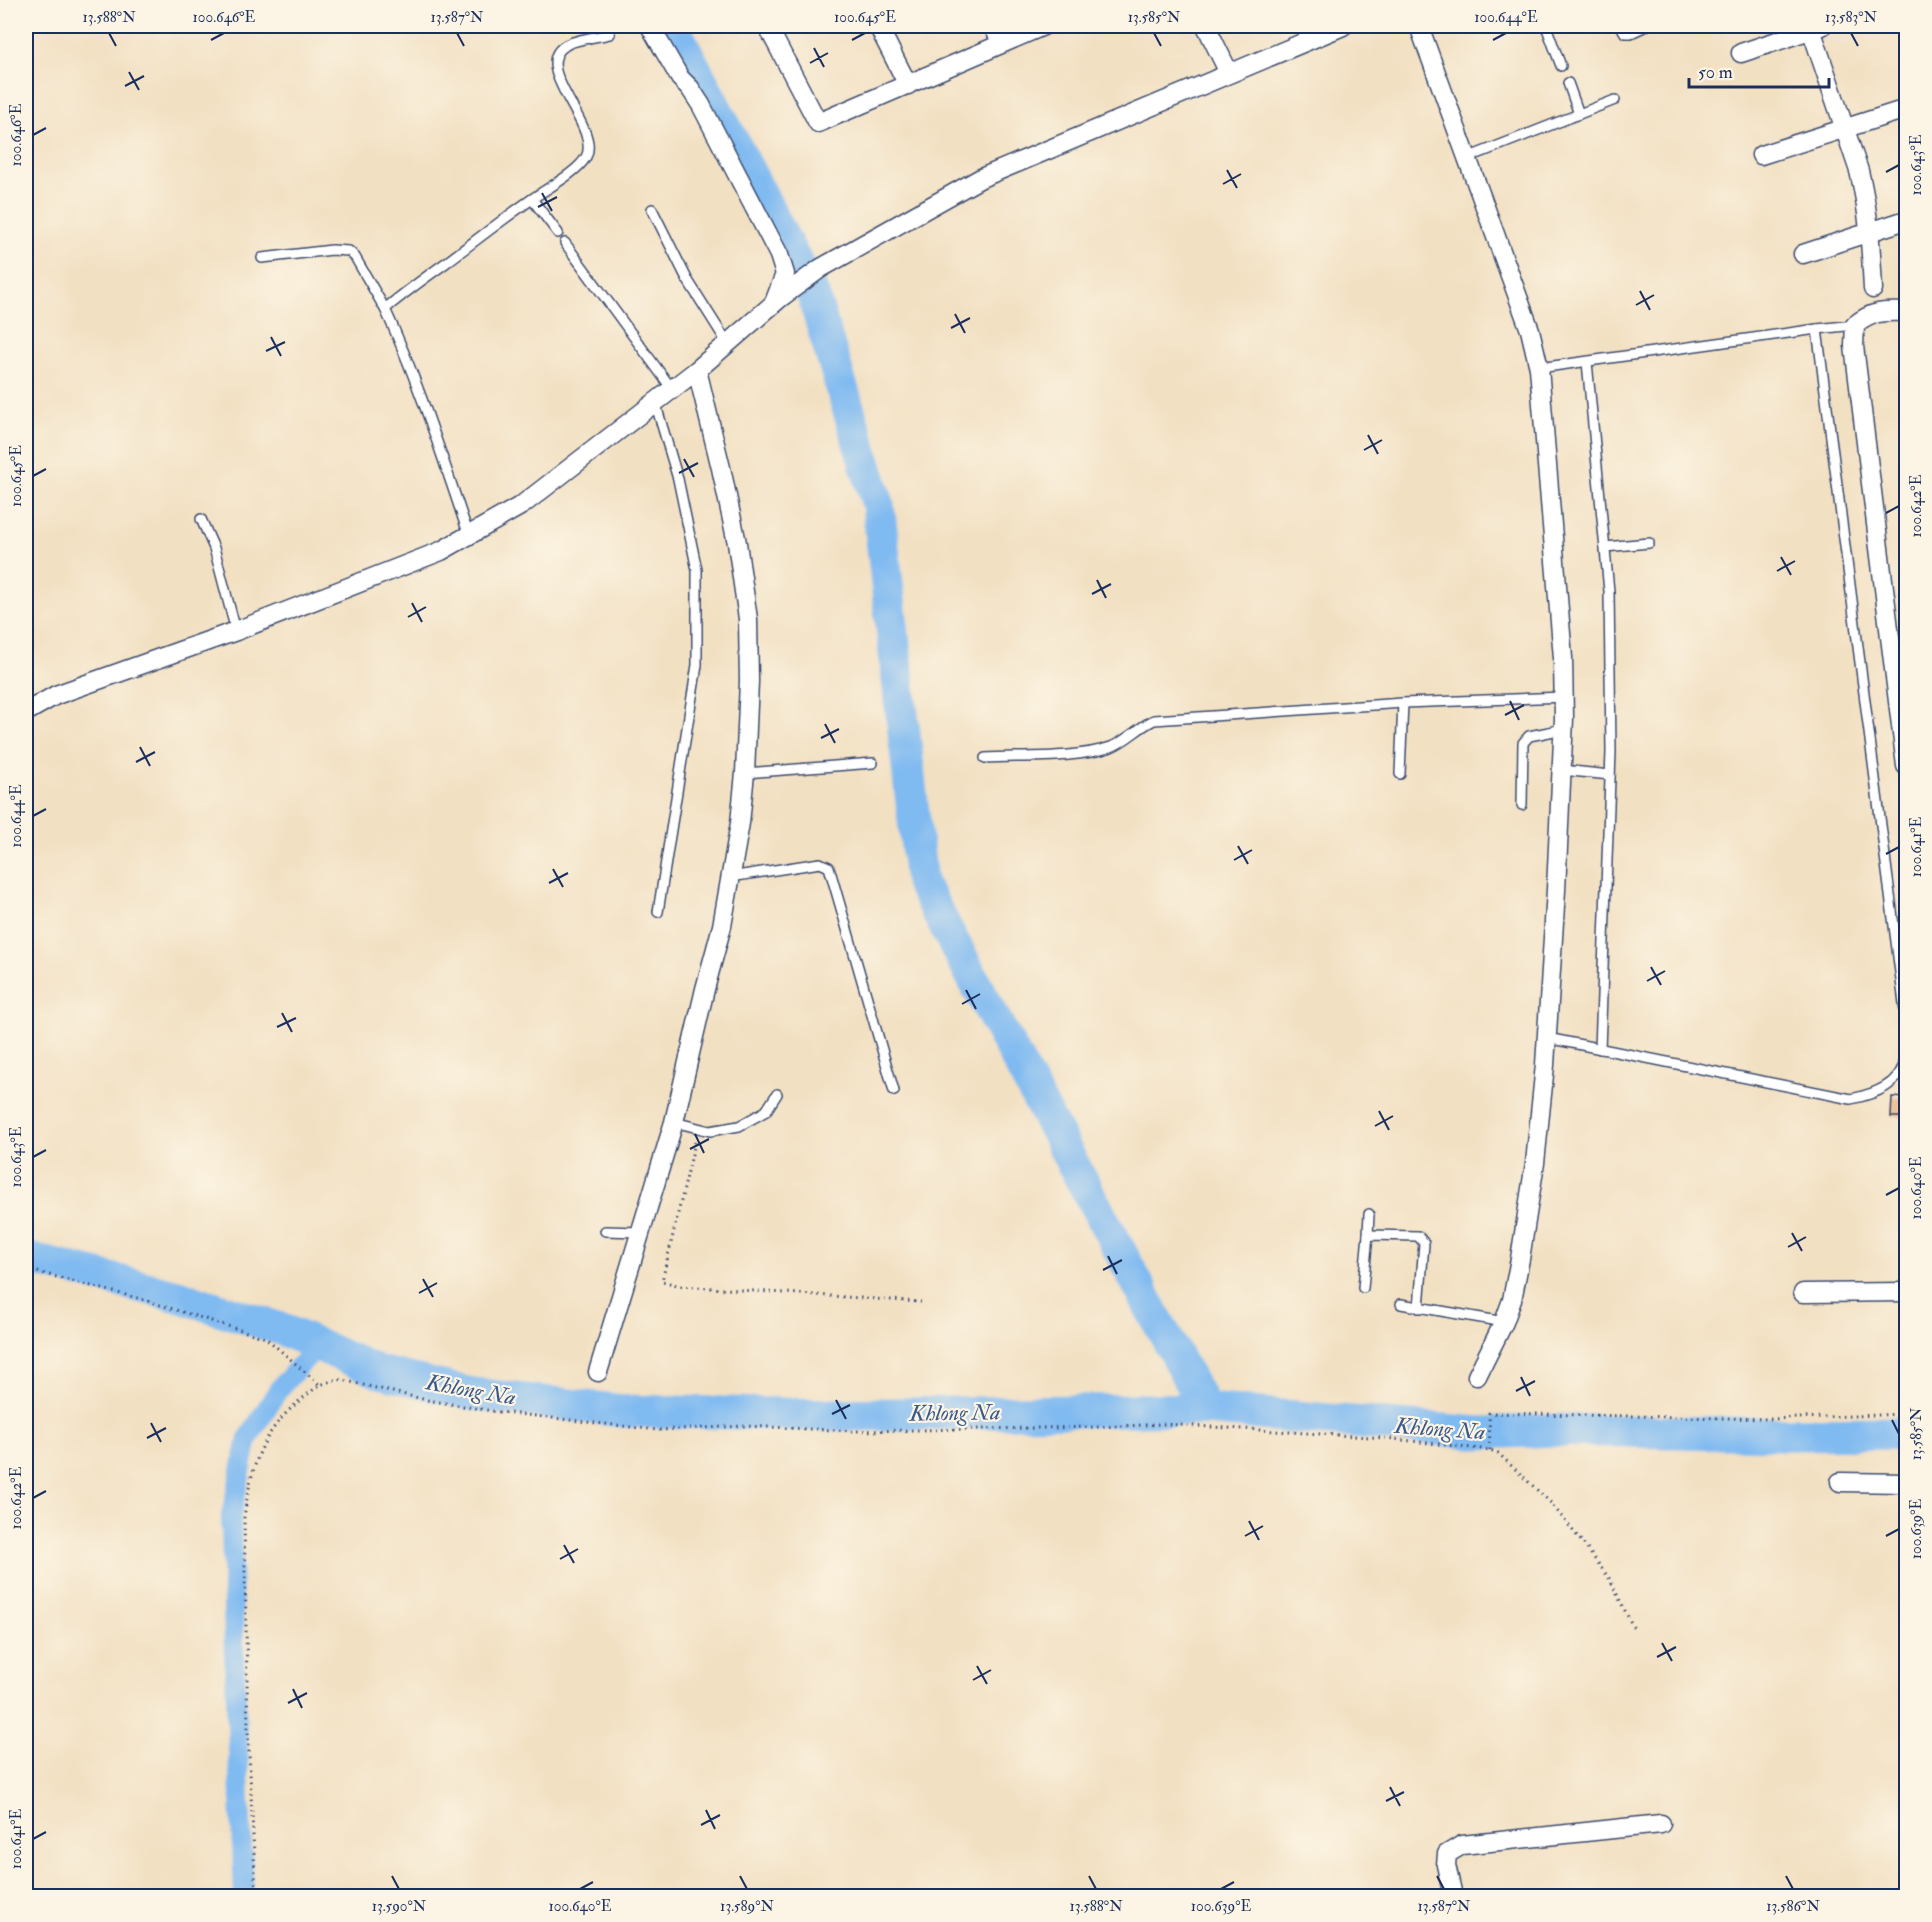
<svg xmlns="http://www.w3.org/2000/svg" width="1932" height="1922" font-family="'IM FELL Double Pica',serif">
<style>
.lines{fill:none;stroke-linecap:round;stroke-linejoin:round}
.canal{stroke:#7fbaf1;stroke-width:20}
.river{stroke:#7fbaf1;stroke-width:33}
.building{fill:#e5a775}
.lane-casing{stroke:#3b4a6d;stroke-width:12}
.street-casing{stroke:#3b4a6d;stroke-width:21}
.path{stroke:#3b4a6d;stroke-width:3;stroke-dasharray:1.5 4.5;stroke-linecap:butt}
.lane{stroke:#fff;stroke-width:9}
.street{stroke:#fff;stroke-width:18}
.ticks{fill:none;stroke:#1b2f5e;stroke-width:2}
.labels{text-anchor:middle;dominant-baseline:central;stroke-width:4.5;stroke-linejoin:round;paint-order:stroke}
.water-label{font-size:22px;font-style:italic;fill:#39598a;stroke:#fcf5e5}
.neatline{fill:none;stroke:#1b2f5e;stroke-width:2}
.ticks-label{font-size:15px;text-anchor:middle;fill:#1b2f5e}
</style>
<rect width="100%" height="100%" fill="#fcf5e5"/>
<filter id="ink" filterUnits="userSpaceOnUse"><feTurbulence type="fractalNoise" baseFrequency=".0167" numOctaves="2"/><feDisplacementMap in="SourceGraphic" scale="12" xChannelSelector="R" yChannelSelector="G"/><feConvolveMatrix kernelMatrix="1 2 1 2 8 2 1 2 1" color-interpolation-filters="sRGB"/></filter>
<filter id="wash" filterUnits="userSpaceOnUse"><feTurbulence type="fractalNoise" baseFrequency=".008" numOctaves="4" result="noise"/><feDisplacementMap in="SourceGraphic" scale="24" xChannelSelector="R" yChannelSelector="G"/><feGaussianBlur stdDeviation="1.35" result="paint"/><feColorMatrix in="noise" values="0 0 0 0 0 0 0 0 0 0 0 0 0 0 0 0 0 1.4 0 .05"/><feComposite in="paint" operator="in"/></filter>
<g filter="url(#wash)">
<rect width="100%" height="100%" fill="#f2e0c2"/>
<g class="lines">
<polyline class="canal" points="244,1896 234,1652 231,1516 248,1439 278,1390 318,1345"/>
<g class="river">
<polyline points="673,26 813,295 878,504 921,882 1205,1409"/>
<polyline points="26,1258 178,1296 281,1329 379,1372 472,1394 623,1411 835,1415 1205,1409 1479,1433 1558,1430 1782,1434 1906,1433"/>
</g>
</g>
<g id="blocks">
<polygon class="building" points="1892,1097 1906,1098 1906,1117 1891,1117"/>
</g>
</g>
<g filter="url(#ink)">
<use href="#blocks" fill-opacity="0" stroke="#3b4a6d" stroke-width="1.5"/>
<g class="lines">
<g class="lane-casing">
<g id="lane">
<polyline points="1546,26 1561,66"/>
<polyline points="1621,26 1625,33 1631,33 1646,26"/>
<polyline points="1579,114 1615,100"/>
<polyline points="1467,158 1579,114 1568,83"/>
<polyline points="532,199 558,233"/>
<polyline points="652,209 687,279 728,344"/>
<polyline points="565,243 672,389"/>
<polyline points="262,258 332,250 349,251 355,257 385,309"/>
<polyline points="1817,329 1855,325"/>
<polyline points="1587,362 1609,591 1611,752 1600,1049"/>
<polyline points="1539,368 1817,329 1906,1019"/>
<polyline points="655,402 678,479 697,570 697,665 658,912"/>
<polyline points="201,519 214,548 236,631"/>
<path d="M469 536C443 460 419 382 385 309 405 292 426 277 447 262 475 241 503 219 532 199 546 189 578 172 586 157 602 127 528 67 566 45 576 39 598 37 610 34"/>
<polyline points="1605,547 1649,543"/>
<path d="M985 758C1022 756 1077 759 1111 747 1126 741 1139 727 1154 720L1403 703 1564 697"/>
<polyline points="1562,770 1610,775"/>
<polyline points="745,773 873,763"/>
<polyline points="1400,774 1403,703"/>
<polyline points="1522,805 1523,743 1529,736 1564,729"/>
<polyline points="730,877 820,863 829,867 894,1091"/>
<path d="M1547 1038 1851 1099C1875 1094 1901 1085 1906 1057"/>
<polyline points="674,1122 710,1131 739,1126 766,1111 777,1094"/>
<polyline points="605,1231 640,1232"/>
<polyline points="1368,1235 1369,1214"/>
<polyline points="1363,1288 1368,1235 1418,1236 1424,1243 1419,1308"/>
<polyline points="1401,1304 1504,1322"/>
</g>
</g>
<g class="street-casing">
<g id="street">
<polyline points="650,26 680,78 690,88 701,105 779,255 785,274 775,300"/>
<polyline points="878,26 908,85"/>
<polyline points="993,26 1002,43"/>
<polyline points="1206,26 1229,73"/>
<polyline points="1419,26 1530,330 1539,368 1563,658 1564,718 1556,890 1545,1065 1535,1163 1520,1259 1512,1300 1504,1322 1477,1376"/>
<path d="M1810 26 1859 171C1869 211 1871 249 1873 289"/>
<polyline points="770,31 818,123 1043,26"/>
<polyline points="1741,53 1822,26"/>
<polyline points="1761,155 1906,109"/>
<polyline points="1803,254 1906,220"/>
<path d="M1906 312C1885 311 1872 311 1855 325L1854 346 1906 766"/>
<polyline points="26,712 56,695 236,631 441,551 522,505 697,370 780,298 821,268 981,178 1343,26"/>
<polyline points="1803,1293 1906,1292"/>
<polyline points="598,1372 674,1122 705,989 722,926 740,823 745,773 749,681 748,619 737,543 721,468 697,370"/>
<polyline points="1840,1482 1906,1483"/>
<polyline points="1453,1896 1446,1865 1447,1854 1462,1845 1661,1824"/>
</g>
</g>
<g class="path">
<polyline points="695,1142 662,1281 680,1286 921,1302"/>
<polyline points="26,1269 141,1299 266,1338 320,1385 338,1379 427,1400 492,1411 657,1430 745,1426 855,1431 916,1430 1100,1427 1164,1424 1385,1438 1490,1450 1498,1453 1551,1503 1582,1542 1609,1578 1634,1629"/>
<polyline points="1490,1450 1489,1413 1771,1419 1906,1414"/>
<path d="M256 1896 248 1732 244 1518C253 1453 266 1423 320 1385"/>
</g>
<use href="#lane" class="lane"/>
<use href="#street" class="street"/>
</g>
</g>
<path class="ticks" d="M109 33 116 46M457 33 464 46M1154 33 1161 46M1851 33 1858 46M211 40 224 33M852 40 865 33M1493 40 1506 33M814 48 824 67M810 63 828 53M129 72 139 90M125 86 144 76M33 135 46 128M1227 170 1237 188M1886 172 1899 165M1223 184 1241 174M542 193 552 211M538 207 557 197M1640 291 1650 310M1636 305 1654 295M955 314 965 333M951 328 970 318M271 337 281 356M266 351 285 342M1368 435 1378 454M1364 450 1382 440M684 459 694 477M679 473 698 463M33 476 46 469M1886 513 1899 506M1781 557 1791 575M1777 571 1795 561M1097 580 1106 598M1092 594 1111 584M412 603 422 622M408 617 426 607M1510 701 1519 720M1505 715 1524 705M825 724 835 743M821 738 839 729M140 747 150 766M136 762 155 752M33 816 46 809M1238 846 1248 864M1886 854 1899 847M1234 860 1252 850M553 869 563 887M549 883 568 873M1651 967 1661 985M1647 981 1665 971M966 990 976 1009M962 1004 980 994M282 1013 292 1032M277 1027 296 1018M1379 1111 1389 1130M1375 1126 1393 1116M695 1134 704 1153M690 1149 709 1139M33 1157 46 1150M1886 1195 1899 1188M1792 1233 1802 1251M1788 1247 1806 1237M1108 1256 1117 1274M1103 1270 1122 1260M423 1279 433 1297M419 1293 437 1283M1521 1377 1530 1396M1516 1391 1535 1381M836 1400 846 1419M832 1414 850 1405M1892 1420 1899 1434M151 1423 161 1442M147 1438 166 1428M33 1498 46 1491M1249 1521 1259 1540M1245 1536 1263 1526M1886 1536 1899 1529M564 1545 574 1563M560 1559 578 1549M1662 1643 1672 1661M1657 1657 1676 1647M977 1666 987 1684M973 1680 991 1670M293 1689 302 1708M288 1703 307 1693M1390 1787 1400 1806M1386 1801 1404 1792M706 1810 715 1829M701 1825 720 1815M33 1839 46 1832M392 1876 399 1889M740 1876 747 1889M1089 1876 1096 1889M1437 1876 1444 1889M1786 1876 1793 1889M580 1889 593 1882M1221 1889 1234 1882"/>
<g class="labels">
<g class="water-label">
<text transform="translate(471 1390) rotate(10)">Khlong Na</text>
<text transform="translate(955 1413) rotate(-1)">Khlong Na</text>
<text transform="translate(1440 1429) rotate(4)">Khlong Na</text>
</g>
</g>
<rect width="1932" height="1922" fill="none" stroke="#fcf5e5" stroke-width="66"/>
<path d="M1689 78v9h140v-9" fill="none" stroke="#1b2f5e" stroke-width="3"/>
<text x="1698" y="78" font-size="18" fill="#1b2f5e" stroke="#fcf5e5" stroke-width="4.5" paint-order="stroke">50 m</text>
<rect x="33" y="33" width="1866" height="1856" class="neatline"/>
<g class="ticks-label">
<text x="109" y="22">13.588°N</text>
<text x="224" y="22">100.646°E</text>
<text x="457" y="22">13.587°N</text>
<text x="865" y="22">100.645°E</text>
<text x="1154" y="22">13.585°N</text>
<text x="1506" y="22">100.644°E</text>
<text x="1851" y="22">13.583°N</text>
<text transform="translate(16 135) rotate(-90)" y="5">100.646°E</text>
<text transform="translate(1916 165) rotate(-90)" y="5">100.643°E</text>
<text transform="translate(16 476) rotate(-90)" y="5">100.645°E</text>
<text transform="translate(1916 506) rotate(-90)" y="5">100.642°E</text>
<text transform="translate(16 816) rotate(-90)" y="5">100.644°E</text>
<text transform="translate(1916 847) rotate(-90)" y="5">100.641°E</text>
<text transform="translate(16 1157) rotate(-90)" y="5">100.643°E</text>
<text transform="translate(1916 1188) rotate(-90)" y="5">100.640°E</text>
<text transform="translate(1916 1434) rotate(-90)" y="5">13.585°N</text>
<text transform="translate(16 1498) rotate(-90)" y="5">100.642°E</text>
<text transform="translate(1916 1529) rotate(-90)" y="5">100.639°E</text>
<text transform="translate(16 1839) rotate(-90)" y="5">100.641°E</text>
<text x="399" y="1911">13.590°N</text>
<text x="580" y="1911">100.640°E</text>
<text x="747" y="1911">13.589°N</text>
<text x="1096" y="1911">13.588°N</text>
<text x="1221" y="1911">100.639°E</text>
<text x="1444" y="1911">13.587°N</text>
<text x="1793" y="1911">13.586°N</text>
</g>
</svg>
